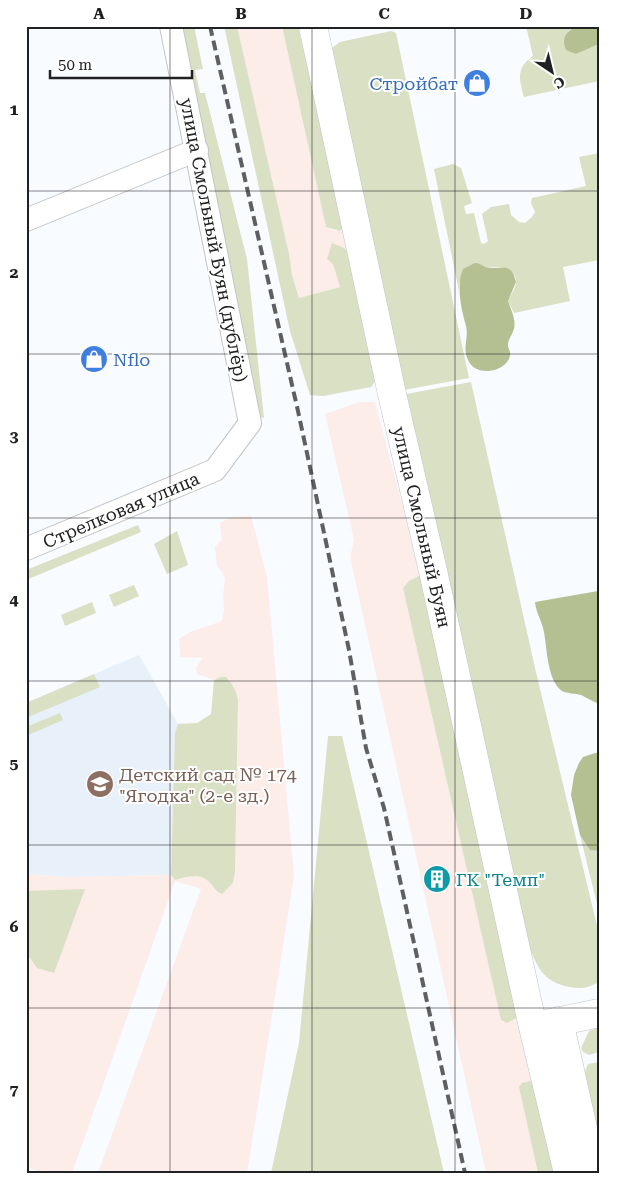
<svg xmlns="http://www.w3.org/2000/svg" width="625" height="1199" font-family="'Roboto Serif',serif">
<style>
.built{fill:#e8f0f9}
.industrial{fill:#fdede8}
.green{fill:#d9e0c4}
.forest{fill:#b4c092}
.lines{fill:none;stroke-linecap:round;stroke-linejoin:round}
.minor-casing{stroke:#c1c4c7;stroke-width:24}
.major-casing{stroke:#c1c4c7;stroke-width:29}
.minor{stroke:#fff;stroke-width:22}
.major{stroke:#fff;stroke-width:28}
.rail{stroke:#5d5f61;stroke-width:4;stroke-dasharray:10 5;stroke-linecap:butt}
.grid{fill:none;stroke:#202122;stroke-width:1;stroke-opacity:0.55}
.labels{text-anchor:middle;dominant-baseline:central;stroke-width:4;stroke-linejoin:round;paint-order:stroke}
.shop-label{font-size:18px;fill:#366cbe;stroke:#fff;text-anchor:end}
.street-label{font-size:18px;fill:#202122;stroke:#fff}
.education-label{font-size:18px;fill:#785e54;stroke:#fff;text-anchor:start}
.culture-label{font-size:18px;fill:#0d838f;stroke:#fff;text-anchor:start}
.neatline{fill:none;stroke:#202122;stroke-width:2}
.grid-label{font-size:16px;text-anchor:middle;font-weight:bold;fill:#202122}
</style>
<rect width="100%" height="100%" fill="#f8fbff"/>
<polygon class="built" points="139,655 178,724 175,733 171,875 67,877 26,874 26,703"/>
<g class="industrial">
<polygon points="237,26 282,26 326,227 335,231 343,230 351,256 333,264 340,287 299,298 292,275 289,254"/>
<polygon points="359,402 375,402 421,575 409,581 403,588 501,1020 507,1023 518,1017 536,1083 519,1087 538,1173 486,1173 350,557 354,540 325,414"/>
<polygon points="251,516 267,577 294,876 247,1173 98,1173 201,889 175,881 72,1173 43,1173 26,1167 26,874 67,877 171,875 175,880 192,876 201,877 209,881 217,892 222,894 233,883 235,872 238,700 221,677 214,680 197,674 196,667 203,658 180,657 179,639 190,632 222,621 224,610 223,595 225,580 223,573 217,566 215,547 222,539 220,523 232,517"/>
</g>
<g class="green">
<polygon points="182,26 194,26 203,69 195,70 200,93 205,93 247,259 264,418 254,415"/>
<polygon points="224,26 237,26 289,254 292,275 299,298 340,287 333,264 327,259 332,243 344,248 351,256 376,381 371,387 323,396 310,395 290,331"/>
<polygon points="282,26 298,26 344,227 340,231 326,227"/>
<path d="M526 26H576L568 31 576 54 599 44V81L524 97C519 78 516 68 533 56Z"/>
<polygon points="391,31 396,33 469,378 404,390 332,48 340,42"/>
<path d="M599 153V260L563 267 570 301 514 313 508 301C510 296 515 290 516 283 518 268 498 266 487 268 480 268 465 279 459 283V291L434 169 453 164 461 168 472 203 464 206 466 214 474 213 481 243 484 244 488 241 482 214 491 207 509 204 511 215 519 222 525 223 532 217 535 212 531 203 532 198 586 186 579 157Z"/>
<path d="M471 382 535 668 599 934 597 983C588 988 581 989 570 987 546 983 538 970 530 948L406 394Z"/>
<polygon points="138,525 141,532 26,580 26,570"/>
<polygon points="177,531 188,565 167,574 154,544"/>
<polygon points="421,575 518,1017 507,1023 501,1020 403,588 409,581"/>
<polygon points="134,585 139,596 114,607 109,595"/>
<polygon points="92,602 96,613 65,626 61,615"/>
<polygon points="94,674 100,687 26,718 26,703"/>
<path d="M221 677H226C233 685 236 690 238 700L235 872 233 883 222 894C215 892 215 887 210 883 201 872 186 877 175 880L171 875 175 733 178 724 197 723 211 714 214 680Z"/>
<polygon points="60,713 63,720 26,736 26,727"/>
<polygon points="328,736 342,736 444,1173 271,1173 299,1043"/>
<polygon points="580,835 590,850 599,851 599,912"/>
<polygon points="85,889 54,973 37,968 26,952 26,891"/>
<polygon points="599,1027 599,1052 589,1055 583,1052 581,1048 589,1031"/>
<polygon points="599,1062 599,1138 585,1072 588,1064"/>
<polygon points="531,1081 536,1083 556,1173 538,1173 519,1087 522,1083"/>
</g>
<g class="forest">
<path d="M576 26H599V44L576 54 566 50C561 38 566 32 576 26Z"/>
<path d="M475 263C481 263 484 268 490 268 504 269 512 263 516 282L508 301C512 313 518 322 512 334 510 337 508 341 508 345 508 349 511 351 510 356 506 372 476 378 468 360 462 348 469 338 466 326 461 308 456 286 463 269Z"/>
<path d="M598 591 599 593V704C592 701 587 698 581 695 575 693 568 694 562 691 547 680 547 648 544 632 542 621 536 613 535 602Z"/>
<polygon points="595,753 599,753 599,851 590,850 580,835 571,795 574,775 579,763 583,757"/>
</g>
<g class="lines">
<g class="minor-casing">
<g id="minor">
<polyline points="26,220 197,150"/>
<polyline points="26,549 215,470 250,423 171,26"/>
</g>
</g>
<g class="major-casing">
<g id="major">
<polyline points="313,26 392,394 433,571 533,1027 568,1173"/>
<polyline points="559,1021 593,1173"/>
<polyline points="542,1025 599,1013"/>
</g>
</g>
<use href="#minor" class="minor"/>
<use href="#major" class="major"/>
<polyline class="rail" points="210,26 298,411 349,650 366,748 384,808 465,1173"/>
</g>
<path class="grid" d="M170 26V1173M312 26V1173M455 26V1173M26 191H599M26 354H599M26 518H599M26 681H599M26 845H599M26 1008H599"/>
<defs>
<g id="shop-disc" transform="scale(1.4375)"><circle r="9.5" fill="#3f7fe0" stroke="#fff"/><path d="M-5-2.5h2.3a2.7 3.5 0 0 1 5.4 0H5L5.5 6h-11ZM-1.5-2.5h3a1.5 2.3 0 0 0-3 0Z" fill="#fff"/></g>
<g id="school-disc" transform="scale(1.4375)"><circle r="9.5" fill="#8d6e63" stroke="#fff"/><path d="M0-5L7-2L0 1L-7-2ZM-4 1L0 2.5L4 1V4Q0 6-4 4Z" fill="#fff"/></g>
<g id="building-disc" transform="scale(1.4375)"><circle r="9.5" fill="#0f9aa8" stroke="#fff"/><path d="M-4-6H4V6H1V3H-1V6H-4ZM-2.5-4.3h1.7v1.8h-1.7ZM.8-4.3h1.7v1.8H.8ZM-2.5-1h1.7V.8h-1.7ZM.8-1h1.7V.8H.8Z" fill="#fff"/></g>
</defs>
<g fill-rule="evenodd">
<use href="#shop-disc" x="477" y="83"/>
<use href="#shop-disc" x="94" y="359"/>
<use href="#school-disc" x="100" y="784"/>
<use href="#building-disc" x="437" y="879"/>
</g>
<g class="labels">
<g class="shop-label">
<text x="458" y="83">Стройбат</text>
<text x="113" y="359" text-anchor="start">Nflo</text>
</g>
<g class="street-label">
<text transform="translate(214 240) rotate(79)">улица Смольный Буян (дублёр)</text>
<text transform="translate(121 510) rotate(-23)">Стрелковая улица</text>
<text transform="translate(422 527) rotate(77)">улица Смольный Буян</text>
</g>
<g class="education-label">
<text x="119" y="774">Детский сад № 174<tspan x="119" dy="21">"Ягодка" (2-е зд.)</tspan></text>
</g>
<g class="culture-label">
<text x="456" y="879">ГК "Темп"</text>
</g>
</g>
<rect width="625" height="1199" fill="none" stroke="#ffffff" stroke-width="55"/>
<g transform="translate(552 72) rotate(145)" stroke="#ffffff" stroke-width="4" paint-order="stroke">
<path d="M0-4L9 19L0 12L-9 19Z" fill="#202122"/>
<text y="-8" font-size="14" font-weight="bold" text-anchor="middle" fill="#202122">С</text>
</g>
<path d="M50 70v8h142v-8" fill="none" stroke="#202122" stroke-width="2.5"/>
<text x="58" y="70" font-size="15" fill="#202122" stroke="#ffffff" stroke-width="4" paint-order="stroke">50 m</text>
<rect x="28" y="28" width="570" height="1144" class="neatline"/>
<g class="grid-label">
<text x="99" y="19">A</text>
<text x="241" y="19">B</text>
<text x="384" y="19">C</text>
<text x="526" y="19">D</text>
<text x="14" y="115">1</text>
<text x="14" y="278">2</text>
<text x="14" y="442">3</text>
<text x="14" y="605">4</text>
<text x="14" y="769">5</text>
<text x="14" y="932">6</text>
<text x="14" y="1095">7</text>
</g>
</svg>
